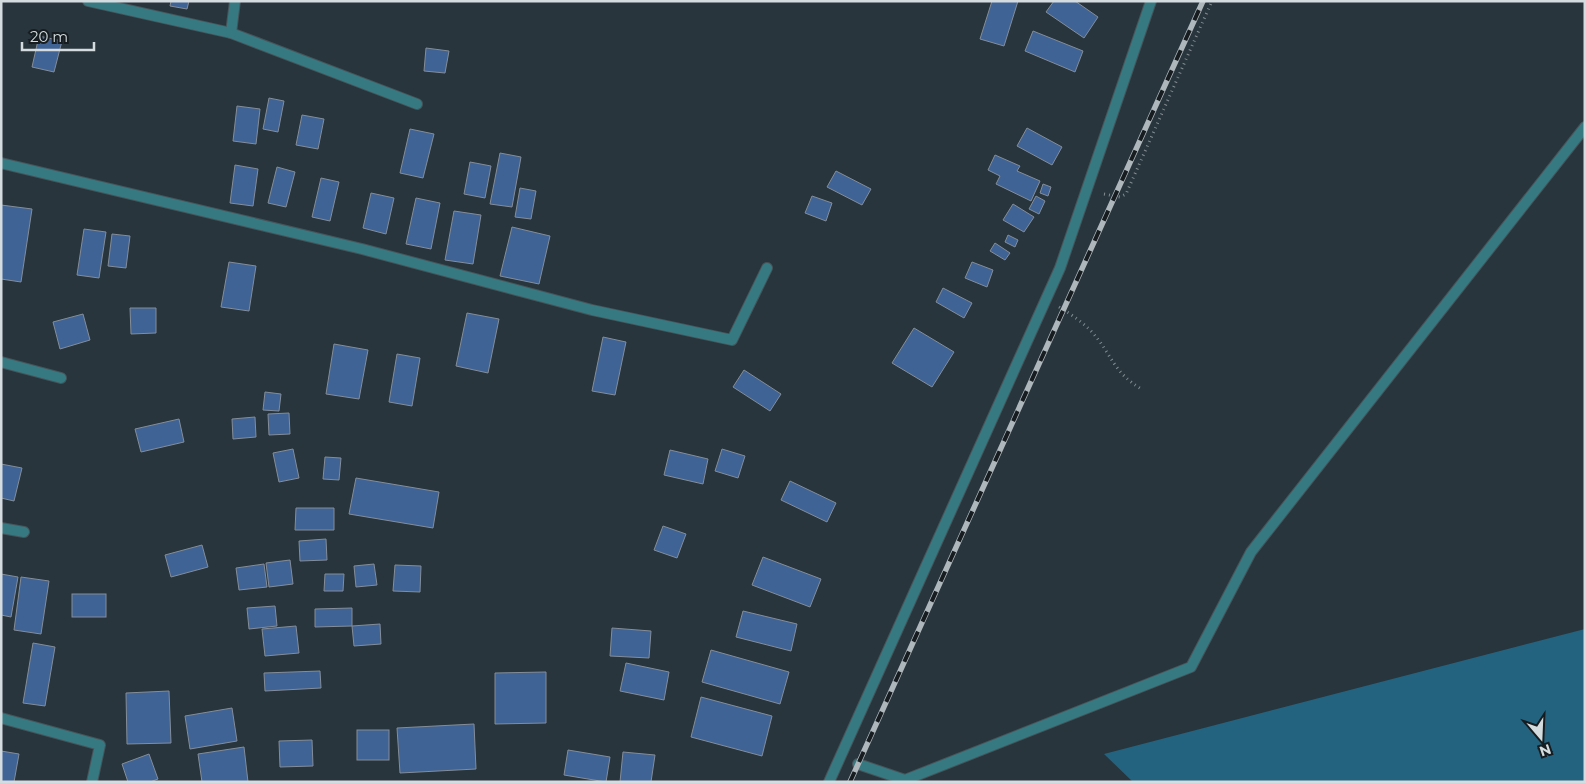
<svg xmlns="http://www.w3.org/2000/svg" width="1586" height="783" font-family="Montserrat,sans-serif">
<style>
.green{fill:#24637f}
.building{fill:#406395;stroke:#848d99}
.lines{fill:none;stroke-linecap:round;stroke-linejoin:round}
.street-casing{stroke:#47535a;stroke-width:12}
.path{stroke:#828c92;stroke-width:3;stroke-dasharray:1 4;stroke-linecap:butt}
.street{stroke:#377980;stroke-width:10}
.rail-casing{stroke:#aeb7bc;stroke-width:5.5}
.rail{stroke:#161c1f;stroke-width:4;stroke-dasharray:11;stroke-linecap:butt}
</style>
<rect width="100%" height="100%" fill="#28353c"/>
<polygon class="green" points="1585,629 1585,782 1133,782 1104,754"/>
<g class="building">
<polygon points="171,1 189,1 187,9 170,6"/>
<polygon points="992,1 1018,1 1004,46 980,39"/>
<polygon points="1054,1 1075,1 1098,17 1084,38 1046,12"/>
<polygon points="1033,31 1083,51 1075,72 1025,51"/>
<polygon points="39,36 62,41 54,72 32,67"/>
<polygon points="426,48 449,51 445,73 424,71"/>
<polygon points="269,98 284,101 278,132 263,129"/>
<polygon points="237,106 260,109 256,144 233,141"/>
<polygon points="302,115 324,119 318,149 296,145"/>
<polygon points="1027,128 1062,147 1052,165 1017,146"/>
<polygon points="410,129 434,134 423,178 400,173"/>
<polygon points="500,153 521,157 512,207 490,204"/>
<polygon points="995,155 1020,166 1017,171 1040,181 1031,201 996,184 1000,176 988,170"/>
<polygon points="470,162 491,166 485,198 464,194"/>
<polygon points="235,165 258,169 253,206 230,203"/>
<polygon points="277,167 295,172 286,207 268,203"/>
<polygon points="836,171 871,189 862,205 827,187"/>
<polygon points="321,178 339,182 330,221 312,217"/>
<polygon points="1043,184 1051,187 1048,196 1040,193"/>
<polygon points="520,188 536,191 531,219 515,217"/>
<polygon points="371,193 394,198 386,234 363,228"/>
<polygon points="812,196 832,203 826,221 805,213"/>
<polygon points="1036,196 1045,201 1039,214 1029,209"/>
<polygon points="416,198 440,203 431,249 406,244"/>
<polygon points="1013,204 1034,217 1024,232 1003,220"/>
<polygon points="1,205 32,209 21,282 1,279"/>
<polygon points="454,211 481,215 473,264 445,260"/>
<polygon points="512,227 550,236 539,284 500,276"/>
<polygon points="84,229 106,232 99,278 77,275"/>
<polygon points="112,234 130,236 126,268 108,266"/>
<polygon points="1008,235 1018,240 1015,247 1005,242"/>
<polygon points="995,243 1010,253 1005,260 990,251"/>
<polygon points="229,262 256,266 249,311 221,307"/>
<polygon points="972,262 993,270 987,287 965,278"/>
<polygon points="943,288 972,303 964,318 936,302"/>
<polygon points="130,308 156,308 156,333 131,334"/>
<polygon points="467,313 499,319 488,373 456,366"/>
<polygon points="83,314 90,340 60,349 53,322"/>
<polygon points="914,328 954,352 932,387 892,363"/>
<polygon points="603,337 626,342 615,395 592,391"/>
<polygon points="334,344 368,350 359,399 326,394"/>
<polygon points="397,354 420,358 412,406 389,402"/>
<polygon points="744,370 781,394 770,411 733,387"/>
<polygon points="265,392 281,394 279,411 263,410"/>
<polygon points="289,413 290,434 269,435 268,414"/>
<polygon points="255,417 256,437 233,439 232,419"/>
<polygon points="179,419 184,442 141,452 135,429"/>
<polygon points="293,449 299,478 279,482 273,453"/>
<polygon points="722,449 745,456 738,478 715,471"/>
<polygon points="670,450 708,459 703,484 664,475"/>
<polygon points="325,457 341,458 339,480 323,479"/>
<polygon points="1,464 22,468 14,501 1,498"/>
<polygon points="356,478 439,492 433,528 349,514"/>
<polygon points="790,481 836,503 827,522 781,500"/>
<polygon points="296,508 334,508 334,530 295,530"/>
<polygon points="663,526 686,534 677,558 654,550"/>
<polygon points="326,539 327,560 300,561 299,541"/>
<polygon points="202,545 208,567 171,577 165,555"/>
<polygon points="763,557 821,579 810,607 752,585"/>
<polygon points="290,560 293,584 269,587 266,563"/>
<polygon points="264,564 267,587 239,590 236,568"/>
<polygon points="374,564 377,585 356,587 354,566"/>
<polygon points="395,565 421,566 420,592 393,591"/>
<polygon points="1,574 18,577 11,617 1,615"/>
<polygon points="325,574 344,574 343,591 324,591"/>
<polygon points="21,577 49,581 41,634 14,630"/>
<rect x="72" y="594" width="34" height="23"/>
<polygon points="275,606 277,626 249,629 247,608"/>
<polygon points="352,608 352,626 315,627 315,609"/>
<polygon points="743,611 797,624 791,651 736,637"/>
<polygon points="380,624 381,644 354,646 352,626"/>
<polygon points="296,626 299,653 265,656 262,629"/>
<polygon points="612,628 651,631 649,658 610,656"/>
<polygon points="33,643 55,647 45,706 23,703"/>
<polygon points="711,650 789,672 780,704 702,682"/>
<polygon points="626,663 669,672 664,700 620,691"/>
<polygon points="320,671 321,688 265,691 264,673"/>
<polygon points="546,672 546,723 495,724 495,673"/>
<polygon points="169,691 171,743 127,744 126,693"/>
<polygon points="701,697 772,716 762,756 691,737"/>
<polygon points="232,708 237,741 190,749 185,716"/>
<polygon points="474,724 476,769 400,773 397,728"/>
<rect x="357" y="730" width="32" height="30"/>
<polygon points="312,740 313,766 280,767 279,741"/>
<polygon points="244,747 248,782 202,782 198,754"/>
<polygon points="568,750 610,757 606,782 564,775"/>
<polygon points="1,751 19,754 14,782 1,782"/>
<polygon points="623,752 655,755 651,782 620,782"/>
<polygon points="149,754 158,779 150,782 128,782 122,764"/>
</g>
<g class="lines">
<g class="street-casing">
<g id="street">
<polyline points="88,1 231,33 417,104"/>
<polyline points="231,33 235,1"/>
<polyline points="1,163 362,249 592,310 732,340 767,268"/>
<polyline points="1,362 61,378"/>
<polyline points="1,528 24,532"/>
<polyline points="1,718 100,745 92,782"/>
<polyline points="858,764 905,780 1191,667 1251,552 1585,127"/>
<polyline points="829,782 1060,268 1151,1"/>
</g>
</g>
<g class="path">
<polyline points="1104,194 1120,197 1126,194 1212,1"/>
<path d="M1059 307C1071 314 1082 322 1091 331 1113 355 1112 372 1143 390"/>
</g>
<use href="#street" class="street"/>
<g class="rail-casing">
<polyline id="rail" points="850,782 1203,1"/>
</g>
<use href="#rail" class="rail"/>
</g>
<rect width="1586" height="783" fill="none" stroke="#d4dce0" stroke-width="5"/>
<g transform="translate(1541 738) rotate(161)" stroke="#161c1f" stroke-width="4" paint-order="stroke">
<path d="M0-4L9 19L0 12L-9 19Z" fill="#d4dce0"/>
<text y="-8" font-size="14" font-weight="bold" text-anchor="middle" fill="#d4dce0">N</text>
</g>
<path d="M22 42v8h72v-8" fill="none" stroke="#d4dce0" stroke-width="2.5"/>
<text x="30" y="42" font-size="15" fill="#d4dce0" stroke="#161c1f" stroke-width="4" paint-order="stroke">20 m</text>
</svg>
